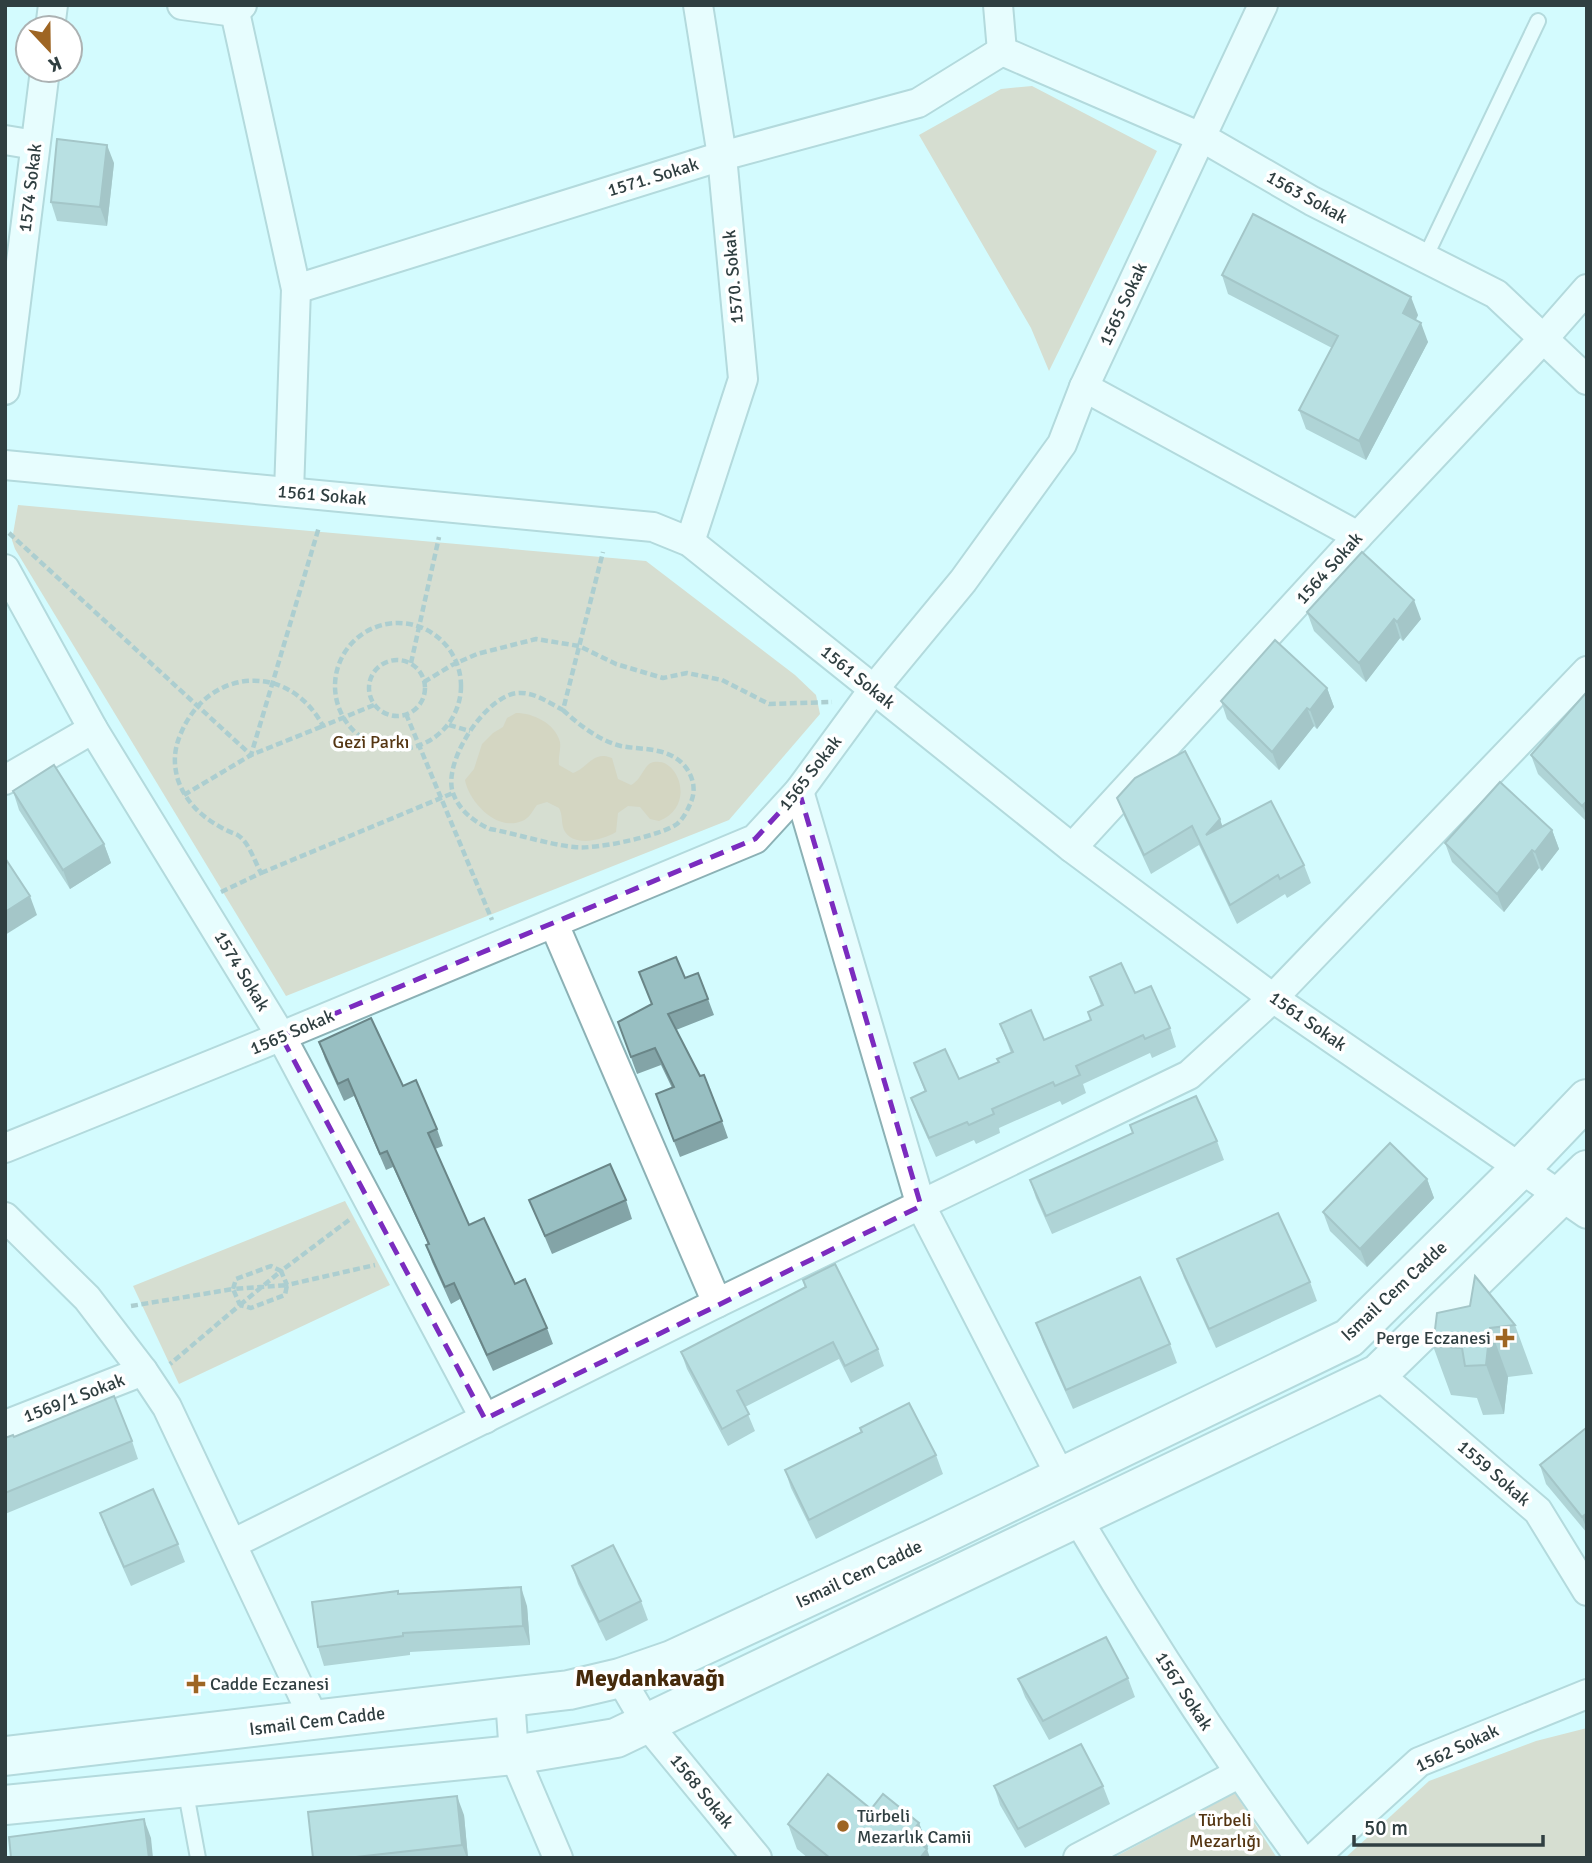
<svg xmlns="http://www.w3.org/2000/svg" width="1592" height="1863" font-family="Signika,sans-serif">
<style>
.green{fill:#d9ba9c}
.water{fill:#d5a87b}
.lines{fill:none;stroke-linecap:round;stroke-linejoin:round}
.lane-casing{stroke:#8cb1b5;stroke-width:18}
.street-casing{stroke:#8cb1b5;stroke-width:32}
.secondary-casing{stroke:#8cb1b5;stroke-width:42}
.path{stroke:#7d989a;stroke-width:4.5;stroke-dasharray:7 3.5;stroke-linecap:butt}
.lane{stroke:#fff;stroke-width:14}
.street{stroke:#fff;stroke-width:28}
.secondary{stroke:#fff;stroke-width:38}
.wall{fill:#83a4a7}
.shaded-wall{fill:#6a8688}
.building{fill:#98bfc2;stroke:#6a8688;stroke-width:2}
.marked{fill:none;stroke:#7b2cbf;stroke-width:5;stroke-dasharray:14 9;stroke-linejoin:round}
.poi-dot{fill:#9e6523;stroke:#fff;stroke-width:2.5}
.labels{text-anchor:middle;dominant-baseline:central;stroke-width:7;stroke-linejoin:round;paint-order:stroke}
.street-label{font-size:18px;fill:#303f41;stroke:#fff}
.park-label{font-size:18px;fill:#543512;stroke:#fff}
.poi-label{font-size:18px;fill:#303f41;stroke:#fff;text-anchor:start}
.district-label{font-size:24px;font-weight:bold;fill:#462a0b;stroke:#fff}
</style>
<rect width="100%" height="100%" fill="#d3fbfe"/>
<g class="green">
<polygon points="1032,86 1157,151 1049,371 1031,328 919,135 1001,89"/>
<polygon points="18,505 646,561 795,675 816,695 820,714 729,820 286,996 15,549 12,540"/>
<polygon points="345,1201 390,1285 179,1384 133,1286"/>
<polygon points="1587,1728 1587,1858 1345,1858 1429,1781 1536,1741"/>
<polygon points="1235,1793 1277,1858 1113,1858"/>
</g>
<path class="water" d="M516 713C533 713 555 723 560 742 561 750 558 757 559 765L573 773C589 767 593 750 612 758L618 779 631 785C642 780 644 763 654 762 678 757 697 806 659 821L650 819 640 807 628 806 618 813 616 832C603 840 573 848 564 830 561 823 563 815 559 808L547 802 537 805C533 810 529 819 522 821 497 832 469 802 465 780L474 769 482 744 493 733 503 727 507 718Z"/>
<g class="lines">
<g class="lane-casing">
<g id="lane">
<polyline points="1424,260 1538,21"/>
<polyline points="185,1788 198,1858"/>
</g>
</g>
<g class="street-casing">
<g id="street">
<polyline points="182,5 235,12 242,5"/>
<polyline points="998,5 1002,51"/>
<polyline points="235,12 296,289 289,492"/>
<polyline points="50,28 53,5"/>
<polyline points="1002,51 1203,138 1312,201 1496,294 1587,380"/>
<polyline points="5,140 35,145"/>
<polyline points="296,289 722,156 918,103 1002,51"/>
<polyline points="1084,387 1358,536"/>
<polyline points="5,390 45,70"/>
<polyline points="5,465 653,527 690,542 1072,848 1273,998 1587,1214"/>
<polyline points="690,542 743,379 722,156 698,5"/>
<polyline points="5,569 93,729 281,1036 485,1419"/>
<polyline points="5,780 93,729"/>
<polyline points="799,791 921,1206 1061,1477"/>
<polyline points="1072,848 1358,536 1544,338 1587,289"/>
<polyline points="554,924 717,1303"/>
<polyline points="5,1148 260,1045 755,839 799,791 873,690 963,581 1062,444 1084,387 1263,5"/>
<polyline points="5,1217 87,1298 143,1371 167,1407 315,1721"/>
<polyline points="1378,1374 1538,1511 1587,1591"/>
<polyline points="5,1425 143,1371"/>
<path d="M1077 1518C1146 1635 1220 1748 1300 1858"/>
<polyline points="232,1544 717,1303 1189,1075 1273,998 1587,671"/>
<polyline points="620,1678 647,1724 757,1858"/>
<polyline points="510,1698 514,1755 558,1858"/>
<polyline points="1078,1858 1238,1774"/>
<polyline points="1314,1858 1419,1762 1587,1694"/>
</g>
</g>
<g class="secondary-casing">
<g id="secondary">
<polyline points="5,1756 569,1690 620,1678 672,1660 931,1540 1349,1338 1521,1168 1587,1099"/>
<polyline points="5,1805 514,1755 616,1738 1378,1374 1587,1170"/>
</g>
</g>
<g class="path">
<polyline points="9,533 251,755 319,527"/>
<circle cx="398" cy="686" r="63"/>
<circle cx="397" cy="688" r="28"/>
<polyline points="411,663 439,537"/>
<polyline points="424,682 452,665 477,654 536,639 579,646 616,664 663,678 687,673 722,680 769,704 832,702"/>
<path d="M563 710C579 725 600 741 621 746 642 750 665 747 682 763 692 773 697 788 691 802 688 809 684 818 677 824 660 836 595 850 574 847 546 844 518 834 490 829 474 822 459 810 453 793 442 762 486 695 518 693 535 692 549 703 563 710L603 552"/>
<polyline points="406,714 492,920"/>
<polyline points="449,725 470,731"/>
<polyline points="184,795 251,755 323,726"/>
<polyline points="261,873 453,793"/>
<path d="M221 892 261 873C255 862 249 843 239 836 235 833 229 832 224 829 203 818 186 803 178 780 173 763 174 749 181 733 209 667 289 662 323 726L374 705"/>
<polyline points="349,1220 281,1271 287,1285 375,1265"/>
<polyline points="240,1305 281,1271 271,1266 236,1279 233,1289 287,1285 285,1295 251,1308 240,1305"/>
<polyline points="131,1306 233,1289 240,1305 170,1364"/>
</g>
<use href="#lane" class="lane"/>
<use href="#street" class="street"/>
<use href="#secondary" class="secondary"/>
</g>
<g class="wall">
<polygon points="114,163 107,226 57,221 51,202"/>
<polygon points="1222,275 1418,315 1416,320 1428,342 1366,460 1306,429 1299,410 1332,348 1228,294"/>
<polygon points="1307,612 1421,619 1403,641 1400,638 1366,682 1314,631"/>
<polygon points="1327,688 1334,707 1317,729 1314,726 1279,770 1227,719 1221,701"/>
<polygon points="1587,696 1587,822 1538,774 1531,755"/>
<polygon points="13,791 104,844 111,863 70,889 19,810"/>
<polygon points="1117,798 1220,819 1222,827 1304,865 1311,883 1287,898 1285,894 1237,924 1199,845 1151,874 1124,816"/>
<polygon points="1552,830 1559,849 1542,871 1539,868 1504,912 1452,862 1445,843"/>
<polygon points="639,972 685,978 708,999 714,1015 676,1030 722,1121 728,1138 680,1157 662,1111 672,1088 661,1065 637,1074 618,1022 652,1004"/>
<polygon points="1090,977 1135,993 1170,1028 1176,1047 1152,1058 1150,1053 1083,1084 1086,1093 1062,1105 1060,1101 999,1128 1000,1133 976,1144 974,1140 936,1157 918,1117 911,1098 925,1092 914,1063 959,1079 998,1062 1011,1053 1000,1024 1044,1040 1091,1020 1088,1012 1101,1006"/>
<polygon points="319,1042 403,1086 437,1129 443,1146 435,1149 469,1225 515,1284 547,1328 553,1344 493,1371 460,1299 451,1304 432,1262 426,1245 428,1244 393,1167 386,1170 354,1096 344,1101 325,1059"/>
<polygon points="1130,1125 1217,1141 1224,1160 1052,1234 1036,1198 1030,1180 1133,1134"/>
<polygon points="1427,1179 1434,1198 1367,1267 1330,1231 1323,1212"/>
<polygon points="529,1200 626,1200 632,1219 552,1254"/>
<polygon points="1177,1259 1310,1282 1317,1301 1216,1348 1184,1278"/>
<polygon points="803,1280 878,1349 884,1366 851,1383 839,1359 745,1407 755,1431 728,1446 687,1369 681,1352 805,1288"/>
<polygon points="1437,1313 1515,1325 1533,1374 1508,1377 1504,1414 1483,1415 1477,1398 1451,1395 1433,1346"/>
<polygon points="1036,1323 1170,1344 1177,1363 1073,1409 1043,1342"/>
<polygon points="860,1428 936,1455 943,1474 816,1539 791,1488 785,1470 861,1432"/>
<polygon points="1587,1429 1587,1533 1546,1484 1540,1465"/>
<polygon points="14,1437 132,1441 138,1459 5,1514 5,1438"/>
<polygon points="100,1513 178,1544 185,1562 131,1586 107,1532"/>
<polygon points="572,1566 641,1601 648,1620 606,1641 578,1584"/>
<polygon points="398,1591 399,1594 527,1606 530,1645 410,1652 410,1655 324,1666 318,1647"/>
<polygon points="1128,1678 1135,1697 1049,1740 1025,1697 1018,1679"/>
<polygon points="994,1786 1103,1786 1110,1804 1025,1848 1000,1805"/>
<polygon points="464,1815 468,1858 313,1858"/>
<polygon points="919,1823 928,1847 926,1849 930,1858 808,1858 797,1849 788,1824"/>
</g>
<g class="shaded-wall">
<polygon points="107,145 114,163 107,226 100,207"/>
<polygon points="1411,297 1418,315 1409,332 1403,313"/>
<polygon points="1421,323 1428,342 1366,460 1359,441"/>
<polygon points="1414,600 1421,619 1403,641 1397,622"/>
<polygon points="1394,619 1400,638 1366,682 1359,663"/>
<polygon points="1327,688 1334,707 1317,729 1310,710"/>
<polygon points="1307,708 1314,726 1279,770 1272,752"/>
<polygon points="1587,801 1587,818 1582,806"/>
<polygon points="1220,819 1226,837 1206,835"/>
<polygon points="1552,830 1559,849 1542,871 1535,852"/>
<polygon points="104,844 111,863 70,889 63,870"/>
<polygon points="1532,850 1539,868 1504,912 1497,894"/>
<polygon points="30,896 37,915 5,935 5,912"/>
<polygon points="1427,1179 1434,1198 1367,1267 1360,1249"/>
<polygon points="1490,1328 1508,1377 1504,1414 1486,1365"/>
<polygon points="1587,1513 1587,1530 1582,1517"/>
<polygon points="521,1587 527,1606 530,1645 523,1626"/>
<polygon points="457,1796 464,1815 468,1858 467,1858 462,1845"/>
<polygon points="144,1819 151,1838 153,1858 149,1858"/>
<polygon points="919,1823 928,1847 919,1858 909,1835"/>
<polygon points="927,1849 930,1858 920,1858"/>
</g>
<g class="building">
<polygon points="57,139 107,145 100,207 51,202"/>
<polygon points="1253,214 1411,297 1403,313 1421,323 1359,441 1299,410 1338,336 1222,275"/>
<polygon points="1362,552 1414,600 1397,622 1394,619 1359,663 1307,612"/>
<polygon points="1275,640 1327,688 1310,710 1307,708 1272,752 1221,701"/>
<polygon points="1585,694 1587,696 1587,801 1582,806 1531,755"/>
<polygon points="1185,751 1220,819 1206,835 1271,801 1304,865 1280,879 1278,875 1230,905 1192,826 1144,855 1117,798 1135,778"/>
<polygon points="54,765 104,844 63,870 13,791"/>
<polygon points="1500,782 1552,830 1535,852 1532,850 1497,894 1445,843"/>
<polygon points="5,858 30,896 5,912"/>
<polygon points="676,957 685,978 698,973 708,999 668,1014 700,1076 704,1075 722,1121 674,1141 656,1094 674,1087 655,1048 631,1057 618,1022 652,1004 639,972"/>
<polygon points="1121,963 1135,993 1151,986 1170,1028 1145,1039 1143,1035 1076,1066 1080,1075 1055,1086 1053,1082 992,1109 994,1114 969,1125 967,1122 929,1138 911,1098 926,1091 914,1063 945,1049 959,1079 999,1062 997,1059 1013,1052 1000,1024 1031,1010 1044,1040 1091,1020 1088,1012 1103,1005 1090,977"/>
<polygon points="371,1018 403,1086 416,1080 437,1129 428,1133 469,1225 484,1218 515,1284 525,1279 547,1328 487,1355 454,1283 445,1287 426,1245 429,1244 387,1151 380,1154 348,1079 338,1084 319,1042"/>
<polygon points="1196,1096 1217,1141 1046,1216 1030,1180 1133,1133 1130,1125"/>
<polygon points="1390,1143 1427,1179 1360,1249 1323,1212"/>
<polygon points="610,1164 626,1200 545,1236 529,1200"/>
<polygon points="1278,1213 1310,1282 1209,1329 1177,1259"/>
<polygon points="835,1264 878,1349 845,1366 833,1342 737,1391 749,1414 722,1429 681,1352 806,1287 803,1280"/>
<polygon points="1475,1276 1515,1325 1490,1328 1486,1365 1465,1366 1462,1348 1433,1346 1437,1313 1470,1306"/>
<polygon points="1140,1277 1170,1344 1066,1390 1036,1323"/>
<polygon points="114,1396 132,1441 5,1493 5,1438 13,1435 14,1437"/>
<polygon points="909,1403 936,1455 809,1520 785,1470 862,1432 860,1428"/>
<polygon points="1586,1428 1587,1429 1587,1513 1582,1517 1540,1465"/>
<polygon points="153,1489 178,1544 124,1567 100,1513"/>
<polygon points="613,1545 641,1601 599,1622 572,1566"/>
<polygon points="521,1587 523,1626 403,1633 403,1636 318,1647 312,1602 398,1591 398,1594"/>
<polygon points="1106,1637 1128,1678 1043,1721 1018,1679"/>
<polygon points="1081,1744 1103,1786 1018,1829 994,1786"/>
<polygon points="828,1774 871,1809 883,1794 919,1823 909,1835 927,1849 920,1858 830,1858 788,1824"/>
<polygon points="457,1796 462,1845 347,1858 313,1858 308,1812"/>
<polygon points="144,1819 149,1858 11,1858 9,1837"/>
</g>
<path d="M0 0H1592V1863H0ZM799 791 921 1206 485 1419 281 1036 755 839Z" fill="#d3fbfe" fill-opacity=".55" fill-rule="evenodd"/>
<path class="marked" d="M799 791 921 1206 485 1419 281 1036 755 839Z"/>
<g class="poi-dot">
<path d="M1501.5 1327.5h7v7h7v7h-7v7h-7v-7h-7v-7h7z"/>
<path d="M192.5 1673.5h7v7h7v7h-7v7h-7v-7h-7v-7h7z"/>
<circle cx="843" cy="1826" r="7"/>
</g>
<g class="labels">
<g class="street-label">
<text transform="translate(653 177) rotate(-17)">1571. Sokak</text>
<text transform="translate(30 188) rotate(-83)">1574 Sokak</text>
<text transform="translate(1307 197) rotate(29)">1563 Sokak</text>
<text transform="translate(733 277) rotate(-95)">1570. Sokak</text>
<text transform="translate(1123 304) rotate(-65)">1565 Sokak</text>
<text transform="translate(322 495) rotate(5)">1561 Sokak</text>
<text transform="translate(1329 568) rotate(-48)">1564 Sokak</text>
<text transform="translate(858 677) rotate(39)">1561 Sokak</text>
<text transform="translate(810 773) rotate(-52)">1565 Sokak</text>
<text transform="translate(242 971) rotate(59)">1574 Sokak</text>
<text transform="translate(1308 1021) rotate(35)">1561 Sokak</text>
<text transform="translate(292 1032) rotate(-23)">1565 Sokak</text>
<text transform="translate(1394 1291) rotate(-43)">Ismail Cem Cadde</text>
<text transform="translate(74 1398) rotate(-21)">1569/1 Sokak</text>
<text transform="translate(1494 1473) rotate(41)">1559 Sokak</text>
<text transform="translate(859 1574) rotate(-25)">Ismail Cem Cadde</text>
<text transform="translate(1184 1691) rotate(57)">1567 Sokak</text>
<text transform="translate(317 1721) rotate(-7)">Ismail Cem Cadde</text>
<text transform="translate(1457 1748) rotate(-25)">1562 Sokak</text>
<text transform="translate(702 1791) rotate(51)">1568 Sokak</text>
</g>
<g class="park-label">
<text x="371" y="742">Gezi Parkı</text>
<text x="1225" y="1820">Türbeli<tspan x="1225" dy="21">Mezarlığı</tspan></text>
</g>
<g class="poi-label">
<text x="1491" y="1338" text-anchor="end">Perge Eczanesi</text>
<text x="210" y="1684">Cadde Eczanesi</text>
<text x="857" y="1816">Türbeli<tspan x="857" dy="21">Mezarlık Camii</tspan></text>
</g>
<g class="district-label">
<text x="650" y="1678">Meydankavağı</text>
</g>
</g>
<rect width="1592" height="1863" fill="none" stroke="#303f41" stroke-width="14"/>
<g transform="translate(49 49) rotate(158)"><circle r="33" fill="#ffffff" stroke="#acb2b3" stroke-width="2"/>
<path d="M0-5L12 26L0 18L-12 26Z" fill="#9e6523"/>
<text y="-10" font-size="19" font-weight="bold" text-anchor="middle" fill="#303f41">K</text>
</g>
<path d="M1354 1835v10h189v-10" fill="none" stroke="#303f41" stroke-width="3.5"/>
<text x="1364" y="1835" font-size="21" fill="#303f41" stroke="#ffffff" stroke-width="5" paint-order="stroke">50 m</text>
</svg>
